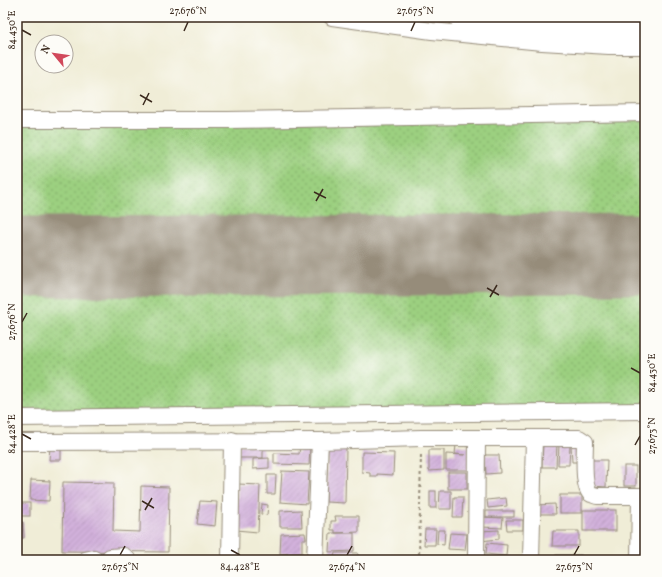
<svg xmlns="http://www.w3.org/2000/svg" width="662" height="577" font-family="Vollkorn,serif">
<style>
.grass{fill:url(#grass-dots);stroke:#6c7d4f}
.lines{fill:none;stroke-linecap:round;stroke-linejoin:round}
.runway{stroke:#968c7a;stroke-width:81}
.building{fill:url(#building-hatch)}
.minor-casing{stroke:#968c7a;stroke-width:18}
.highway-casing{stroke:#968c7a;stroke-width:24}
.path{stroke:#968c7a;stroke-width:2;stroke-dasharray:3 3;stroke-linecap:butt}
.minor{stroke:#fff;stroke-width:16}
.highway{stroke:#fff;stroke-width:22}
.ticks{fill:none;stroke:#3b2a1e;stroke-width:1.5}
.neatline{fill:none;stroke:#3b2a1e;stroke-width:1.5}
.ticks-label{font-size:10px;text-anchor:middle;fill:#3b2a1e}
</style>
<defs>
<pattern id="grass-dots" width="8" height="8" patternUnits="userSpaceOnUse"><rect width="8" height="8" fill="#9cd080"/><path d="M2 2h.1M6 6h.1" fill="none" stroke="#80a968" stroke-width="1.8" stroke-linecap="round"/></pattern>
<pattern id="building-hatch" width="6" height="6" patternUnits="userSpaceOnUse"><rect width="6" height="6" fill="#d2b1db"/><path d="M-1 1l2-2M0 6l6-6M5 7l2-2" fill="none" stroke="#b598bc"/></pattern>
</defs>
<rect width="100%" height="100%" fill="#fdfcf7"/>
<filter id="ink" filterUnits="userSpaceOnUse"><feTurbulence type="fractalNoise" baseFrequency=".025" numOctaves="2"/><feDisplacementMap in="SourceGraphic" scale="8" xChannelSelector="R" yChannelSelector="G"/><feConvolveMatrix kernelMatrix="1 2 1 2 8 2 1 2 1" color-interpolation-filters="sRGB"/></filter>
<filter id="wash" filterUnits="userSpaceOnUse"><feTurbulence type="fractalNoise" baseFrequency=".012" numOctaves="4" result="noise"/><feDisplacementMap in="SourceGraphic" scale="16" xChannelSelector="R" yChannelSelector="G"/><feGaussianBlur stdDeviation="0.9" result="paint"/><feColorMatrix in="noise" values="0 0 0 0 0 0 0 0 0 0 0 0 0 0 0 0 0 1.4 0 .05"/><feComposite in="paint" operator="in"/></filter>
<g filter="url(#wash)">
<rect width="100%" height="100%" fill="#f0edd7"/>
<g class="grass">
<polygon points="645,119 645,232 17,236 17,125"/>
<polygon points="645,285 645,408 17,413 17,289"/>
</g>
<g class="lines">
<polyline class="runway" points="17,257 645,254"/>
</g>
<g id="blocks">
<g class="building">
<polygon points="543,443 557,443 556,467 542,467"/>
<rect x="239" y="445" width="24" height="13"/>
<polygon points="300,445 310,445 309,465 274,464 274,453 299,454"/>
<polygon points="456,445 469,447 469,470 446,470 446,454 465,455 455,454"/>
<polygon points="559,445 570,446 569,465 558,465"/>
<polygon points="571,445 582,445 583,462 572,462"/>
<polygon points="50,447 61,448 61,460 49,460"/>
<polygon points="328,448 346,448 345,503 326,502"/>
<polygon points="429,450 444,450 444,470 429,471"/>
<polygon points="362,452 394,453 393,475 377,474 377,476 370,476 370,473 362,472"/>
<polygon points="485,455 499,455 500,473 486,474"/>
<polygon points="269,458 269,468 253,469 253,459"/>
<polygon points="592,460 607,460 606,487 592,486"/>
<rect x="624" y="466" width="12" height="20"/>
<polygon points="282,471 309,472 307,504 280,502"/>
<rect x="448" y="472" width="19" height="17"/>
<polygon points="267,475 276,475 275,494 267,494"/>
<polygon points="31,480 50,481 49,501 30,500"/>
<polygon points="63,482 114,483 113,531 140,532 141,486 169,487 168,552 62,551"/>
<polygon points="238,484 260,485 258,532 236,530"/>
<rect x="430" y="491" width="6" height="17"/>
<polygon points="440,491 451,491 451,509 439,509"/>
<rect x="560" y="495" width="22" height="18"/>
<polygon points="454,497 463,497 462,517 453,517"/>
<polygon points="506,498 507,506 488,508 487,500"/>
<polygon points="200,501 217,502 215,526 197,524"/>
<rect x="17" y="503" width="13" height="13"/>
<polygon points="262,504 268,505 267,515 261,514"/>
<polygon points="555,504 556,514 537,514 537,505"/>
<polygon points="301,510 302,527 280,527 280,511"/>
<rect x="583" y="510" width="33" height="21"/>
<rect x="486" y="511" width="28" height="6"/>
<polygon points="335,516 359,516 359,532 335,533 335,530 331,530 331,521 336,521"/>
<polygon points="482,517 503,518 502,528 482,527"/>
<polygon points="506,520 523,520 523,530 507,530"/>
<polygon points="23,522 24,538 17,538 17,523"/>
<polygon points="425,529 436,529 435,545 424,545"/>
<polygon points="438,530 445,530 444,545 437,544"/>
<polygon points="499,530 499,539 480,541 479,531"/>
<polygon points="553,531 579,531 579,546 552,546"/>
<polygon points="305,533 306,539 302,539 302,553 280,554 281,534"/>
<polygon points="330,533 354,533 354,551 329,552"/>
<polygon points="450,533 467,534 465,550 448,549"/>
<polygon points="487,543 507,545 506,556 486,554"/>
<polygon points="335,553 358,553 358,560 330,560 330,556 334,557"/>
<rect x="556" y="555" width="25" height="5"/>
<polygon points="497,557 524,558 524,560 497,560"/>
</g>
</g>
</g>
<g filter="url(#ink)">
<use href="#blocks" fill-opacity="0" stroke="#968c7a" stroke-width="1"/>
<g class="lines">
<g class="minor-casing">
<g id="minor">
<polyline points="332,17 432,31 542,42 609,46 645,46"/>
<polyline points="17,120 227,120 645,113"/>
<polyline points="17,418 645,411"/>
<polyline points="17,442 320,441"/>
<polyline points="110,557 124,556 128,560"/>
<polyline points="85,560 94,558"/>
<polyline points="230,560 232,440"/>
<path d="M315 560 320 441 421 438H579L585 442C585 453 582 487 591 494 592 494 596 496 597 496H645"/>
<polyline points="476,560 477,439"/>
<polyline points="531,560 534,438"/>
<polyline points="639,560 640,496"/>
</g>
</g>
<g class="highway-casing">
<polyline id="highway" points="460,17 538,25 589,27 645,27"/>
</g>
<polyline class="path" points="419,560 421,452"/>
<use href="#minor" class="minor"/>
<use href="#highway" class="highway"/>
</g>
</g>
<path class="ticks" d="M22 30 31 35M184 31 188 22M411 31 415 22M140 95 152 102M143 105 149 93M314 192 326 198M316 201 323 189M487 288 499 295M490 297 497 285M22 322 27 313M631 368 640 373M22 434 31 439M635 445 640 436M142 501 154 508M145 510 152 498M231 550 240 555M120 555 125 546M347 555 352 546M574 555 579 546"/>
<rect width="662" height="577" fill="none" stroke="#fdfcf7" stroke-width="44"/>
<g transform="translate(54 54) rotate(299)"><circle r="19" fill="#fdfcf7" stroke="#afa8a0"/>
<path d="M0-3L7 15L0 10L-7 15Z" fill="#d1495b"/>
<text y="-6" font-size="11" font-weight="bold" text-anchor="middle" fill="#3b2a1e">N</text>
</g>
<rect x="22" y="22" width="618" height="533" class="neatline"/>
<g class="ticks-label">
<text x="188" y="14">27.676°N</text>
<text x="415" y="14">27.675°N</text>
<text transform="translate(11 30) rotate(-90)" y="4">84.430°E</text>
<text transform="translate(11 322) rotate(-90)" y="4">27.676°N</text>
<text transform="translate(651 373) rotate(-90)" y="4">84.430°E</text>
<text transform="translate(11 434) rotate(-90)" y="4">84.428°E</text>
<text transform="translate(651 436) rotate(-90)" y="4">27.673°N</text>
<text x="120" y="570">27.675°N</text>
<text x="240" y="570">84.428°E</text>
<text x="347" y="570">27.674°N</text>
<text x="574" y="570">27.673°N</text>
</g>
</svg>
